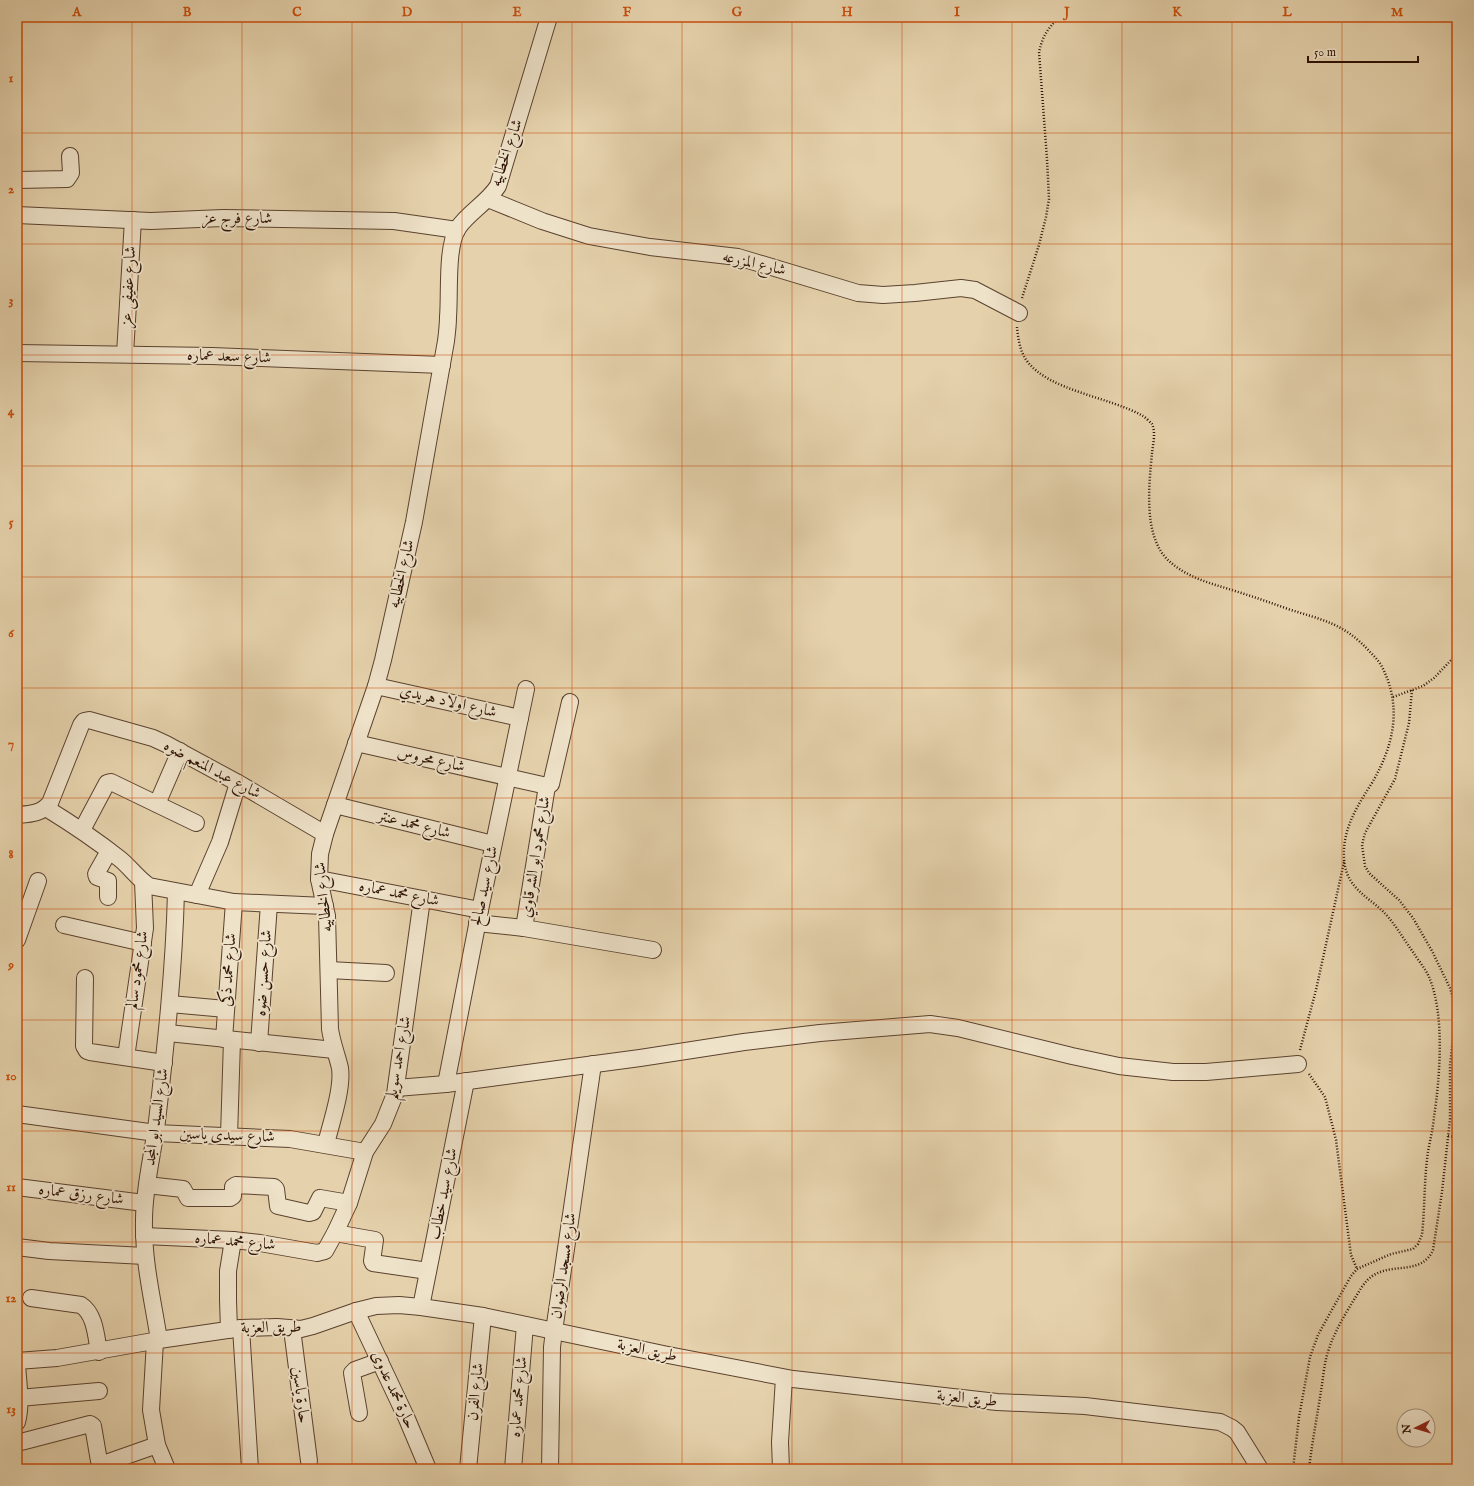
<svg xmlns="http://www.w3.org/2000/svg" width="1474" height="1486" font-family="'IM FELL English',Amiri,serif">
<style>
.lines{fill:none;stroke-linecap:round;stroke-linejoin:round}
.street-casing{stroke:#5b422f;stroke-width:18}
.path{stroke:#2d1205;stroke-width:2.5;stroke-dasharray:1 2;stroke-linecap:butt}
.street{stroke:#eee2c9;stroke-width:16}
.grid{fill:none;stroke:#cc4e0b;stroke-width:1;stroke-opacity:0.55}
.labels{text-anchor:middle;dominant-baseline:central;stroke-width:3.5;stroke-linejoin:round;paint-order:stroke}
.street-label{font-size:16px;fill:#2d1205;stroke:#eee2c9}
.neatline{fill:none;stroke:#cc4e0b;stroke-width:1.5}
.grid-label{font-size:13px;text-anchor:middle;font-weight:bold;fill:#cc4e0b}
</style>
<rect width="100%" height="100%" fill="#e5d2ac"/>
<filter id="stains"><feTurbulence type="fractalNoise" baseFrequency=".005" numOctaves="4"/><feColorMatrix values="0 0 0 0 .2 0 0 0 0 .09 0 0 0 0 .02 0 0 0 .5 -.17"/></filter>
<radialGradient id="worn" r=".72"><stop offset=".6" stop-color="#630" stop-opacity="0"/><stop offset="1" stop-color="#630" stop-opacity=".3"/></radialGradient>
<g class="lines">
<g class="street-casing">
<g id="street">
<polyline points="17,180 67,179 71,173 70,156"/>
<polyline points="488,199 542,221 589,236 650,247 738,257 858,293 883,295 915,293 961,288 975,290 1019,313"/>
<polyline points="17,215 151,221 223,218 394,221 457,230"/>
<polyline points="17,353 212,356 442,365"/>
<polyline points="125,354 133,220"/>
<polyline points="376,686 520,718"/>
<polyline points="356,743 547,786 551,784 570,702"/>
<polyline points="157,804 180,751"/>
<polyline points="335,805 493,844"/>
<path d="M46 808C72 824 96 840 120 859 130 867 138 879 149 886L234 902 325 906"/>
<path d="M17 815C30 814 41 814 50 803L81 725 84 721 89 720 153 738 166 744 238 783 325 834"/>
<polyline points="82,830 107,783 111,782 196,823"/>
<polyline points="319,879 480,910"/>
<polyline points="197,895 220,842 238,783"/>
<polyline points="108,897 108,881 97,877 96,874 109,851"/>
<polyline points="477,923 524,928 653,950"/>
<polyline points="64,925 143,943"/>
<polyline points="524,928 547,786"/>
<polyline points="17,940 38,881"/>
<polyline points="329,970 386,973"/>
<polyline points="85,978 84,1046 87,1051 90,1052 164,1063"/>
<polyline points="170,1004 226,1009"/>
<polyline points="168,1033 334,1050"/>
<polyline points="224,1039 234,902"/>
<polyline points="259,1043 269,904"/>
<polyline points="126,1057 145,928 143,882"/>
<polyline points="446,1084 480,910 526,689"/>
<polyline points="396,1088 446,1084 640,1058 744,1042 820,1033 930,1024 958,1028 1072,1056 1119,1066 1173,1072 1206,1072 1298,1064"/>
<polyline points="17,1114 156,1133 290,1139 365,1152"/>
<polyline points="229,1136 232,1040"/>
<path d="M326 1144C331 1123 343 1089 340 1068 337 1055 332 1043 330 1029L327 916 319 879 320 854 325 834 376 686 383 660 414 522 446 341C447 333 448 325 448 317 450 294 446 246 458 228 469 212 487 203 498 186L549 17"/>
<polyline points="147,1185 183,1189 188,1198 230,1198 233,1196 233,1187 236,1185 274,1187 276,1189 278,1206 309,1213 313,1212 320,1198 349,1203"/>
<polyline points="17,1187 144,1203"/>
<polyline points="335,1233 375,1240 372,1261 373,1263 428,1271"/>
<polyline points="144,1236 233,1240 260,1243 317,1253 325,1251 335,1233 349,1203 365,1152 383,1124 395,1094 422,899"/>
<polyline points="17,1247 49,1251 145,1256"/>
<path d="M31 1298 81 1305C95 1314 96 1336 99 1352"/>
<polyline points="421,1307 466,1081"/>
<polyline points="356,1311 407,1419 428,1469"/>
<polyline points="241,1328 250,1469"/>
<polyline points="292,1329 309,1461"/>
<polyline points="229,1330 228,1300 228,1271 233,1240"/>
<path d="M159 1340C153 1301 143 1261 144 1220 144 1187 153 1154 157 1121 166 1044 174 970 176 892"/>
<polyline points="155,1341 151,1410 157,1445 167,1469"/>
<polyline points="17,1361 57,1358 159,1340 241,1328 277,1327 301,1329 313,1326 356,1311 376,1306 399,1305 421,1307 483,1316 668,1355 793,1379 997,1402 1085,1406 1220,1422 1232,1428 1237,1432 1260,1469"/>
<path d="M17 1364C18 1383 22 1404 17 1422"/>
<polyline points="19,1398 99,1391"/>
<polyline points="359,1413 352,1373 355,1370 380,1361"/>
<polyline points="17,1443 90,1424 93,1426 99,1461 101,1464 103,1464 157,1445"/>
<polyline points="468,1469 483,1316"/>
<polyline points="513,1469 525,1325"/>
<polyline points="550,1469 552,1347 554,1331 593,1064"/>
<polyline points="781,1469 780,1442 784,1378"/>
</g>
</g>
<g class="path">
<path d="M1022 298 1039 245 1046 217 1049 199 1047 159 1039 52C1043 35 1047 30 1059 17"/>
<path d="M1017 327C1018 338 1020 352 1027 361 1049 391 1110 397 1143 416 1145 417 1150 422 1152 424 1156 432 1153 444 1152 453 1149 485 1143 536 1168 560 1186 577 1209 583 1232 590 1251 596 1269 602 1288 609 1322 620 1344 623 1370 652 1374 656 1378 660 1381 665 1403 706 1394 745 1372 783 1357 806 1342 830 1344 859 1346 891 1373 898 1389 918 1398 929 1405 941 1413 952 1418 960 1425 968 1429 977 1445 1014 1440 1077 1434 1117 1433 1129 1430 1140 1428 1152 1424 1179 1425 1207 1422 1235L1418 1244 1413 1249 1391 1254 1357 1269 1351 1276 1329 1315 1318 1335 1310 1357 1299 1417 1293 1469"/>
<polyline points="1393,697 1423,686 1434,678 1457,654"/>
<polyline points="1300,1050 1316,990 1344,862"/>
<polyline points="1309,1074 1325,1097 1333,1128 1336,1140 1351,1255 1357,1269"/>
<polyline points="1448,1136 1457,1137"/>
<path d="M1309 1469C1312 1443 1317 1417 1321 1391 1323 1379 1324 1366 1327 1355 1333 1334 1344 1316 1355 1298 1360 1290 1365 1280 1374 1275 1393 1263 1422 1275 1433 1250L1442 1192 1450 1119V1065L1455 1022V1004L1450 988 1432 951 1413 918 1399 900 1369 873 1365 866 1362 845 1365 833 1395 779 1409 723 1412 690"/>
</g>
<use href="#street" class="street"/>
</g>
<path class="grid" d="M132 17V1469M242 17V1469M352 17V1469M462 17V1469M572 17V1469M682 17V1469M792 17V1469M902 17V1469M1012 17V1469M1122 17V1469M1232 17V1469M1342 17V1469M17 133H1457M17 244H1457M17 355H1457M17 466H1457M17 577H1457M17 688H1457M17 798H1457M17 909H1457M17 1020H1457M17 1131H1457M17 1242H1457M17 1353H1457"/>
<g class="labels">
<g class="street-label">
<text transform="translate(507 153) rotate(-71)">شارع الخطابيه</text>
<text x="237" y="219">شارع فرج عز</text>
<text transform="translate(754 264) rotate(13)">شارع المزرعه</text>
<text transform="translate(129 287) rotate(-87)">شارع عفيفى عز</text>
<text transform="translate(229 357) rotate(2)">شارع سعد عماره</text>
<text transform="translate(402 574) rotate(-77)">شارع الخطابيه</text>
<text transform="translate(448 702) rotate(13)">شارع اولاد هريدي</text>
<text transform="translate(431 760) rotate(13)">شارع محروس</text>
<text transform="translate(212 770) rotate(28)">شارع عبد المنعم ضوه</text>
<text transform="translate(414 825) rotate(14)">شارع محمد عنتر</text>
<text transform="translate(536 857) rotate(-81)">شارع محمود ابو الشرقاوي</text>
<text transform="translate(485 886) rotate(-78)">شارع سيد صالح</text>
<text transform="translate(399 894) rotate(11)">شارع محمد عماره</text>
<text transform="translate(324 897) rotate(-96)">شارع الخطابيه</text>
<text transform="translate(138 970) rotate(-82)">شارع محمود سالم</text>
<text transform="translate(229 970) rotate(-86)">شارع محمد ذكى</text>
<text transform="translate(264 973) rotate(-86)">شارع حسن ضوه</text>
<text transform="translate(399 1058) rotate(-80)">شارع احمد سويلم</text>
<text transform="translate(157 1117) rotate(-82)">شارع السيد ابو المجد</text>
<text transform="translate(227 1136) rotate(2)">شارع سيدى ياسين</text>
<text transform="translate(444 1194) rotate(-79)">شارع سيد خطاب</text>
<text transform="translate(81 1195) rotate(7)">شارع رزق عماره</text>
<text transform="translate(235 1242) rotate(5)">شارع محمد عماره</text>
<text transform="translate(564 1266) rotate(-82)">شارع مسجد الرضوان</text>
<text transform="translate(271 1328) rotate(-1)">طريق العزبة</text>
<text transform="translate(647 1351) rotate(12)">طريق العزبة</text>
<text transform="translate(393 1390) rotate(65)">حارة محمد عدوى</text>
<text transform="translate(476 1392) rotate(-84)">شارع الفرن</text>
<text transform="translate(300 1395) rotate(83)">حارة ياسين</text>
<text transform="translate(519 1397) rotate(-85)">شارع محمد عماره</text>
<text transform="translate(967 1399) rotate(6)">طريق العزبة</text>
</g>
</g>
<rect width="1474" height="1486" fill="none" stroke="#e5d2ac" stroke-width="44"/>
<g transform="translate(1416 1428) rotate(265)"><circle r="19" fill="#eee2c9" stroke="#a18f7b"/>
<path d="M0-3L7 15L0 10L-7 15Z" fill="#8f2418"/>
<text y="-6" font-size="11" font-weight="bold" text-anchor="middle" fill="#2d1205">N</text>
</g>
<path d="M1308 56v6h110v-6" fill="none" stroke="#2d1205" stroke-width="2"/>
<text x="1314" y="56" font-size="12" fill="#2d1205" stroke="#eee2c9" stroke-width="3" paint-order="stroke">50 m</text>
<rect x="22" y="22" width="1430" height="1442" class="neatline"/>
<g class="grid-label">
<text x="77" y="16">A</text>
<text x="187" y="16">B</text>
<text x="297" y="16">C</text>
<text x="407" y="16">D</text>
<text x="517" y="16">E</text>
<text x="627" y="16">F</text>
<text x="737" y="16">G</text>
<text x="847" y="16">H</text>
<text x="957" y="16">I</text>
<text x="1067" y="16">J</text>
<text x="1177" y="16">K</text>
<text x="1287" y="16">L</text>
<text x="1397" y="16">M</text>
<text x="11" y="82">1</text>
<text x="11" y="193">2</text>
<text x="11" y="304">3</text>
<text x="11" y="415">4</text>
<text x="11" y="526">5</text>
<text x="11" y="637">6</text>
<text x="11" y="748">7</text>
<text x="11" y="858">8</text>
<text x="11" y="969">9</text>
<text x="11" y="1080">10</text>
<text x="11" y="1191">11</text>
<text x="11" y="1302">12</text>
<text x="11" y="1413">13</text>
</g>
<rect width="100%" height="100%" filter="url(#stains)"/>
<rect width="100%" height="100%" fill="url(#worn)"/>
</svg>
